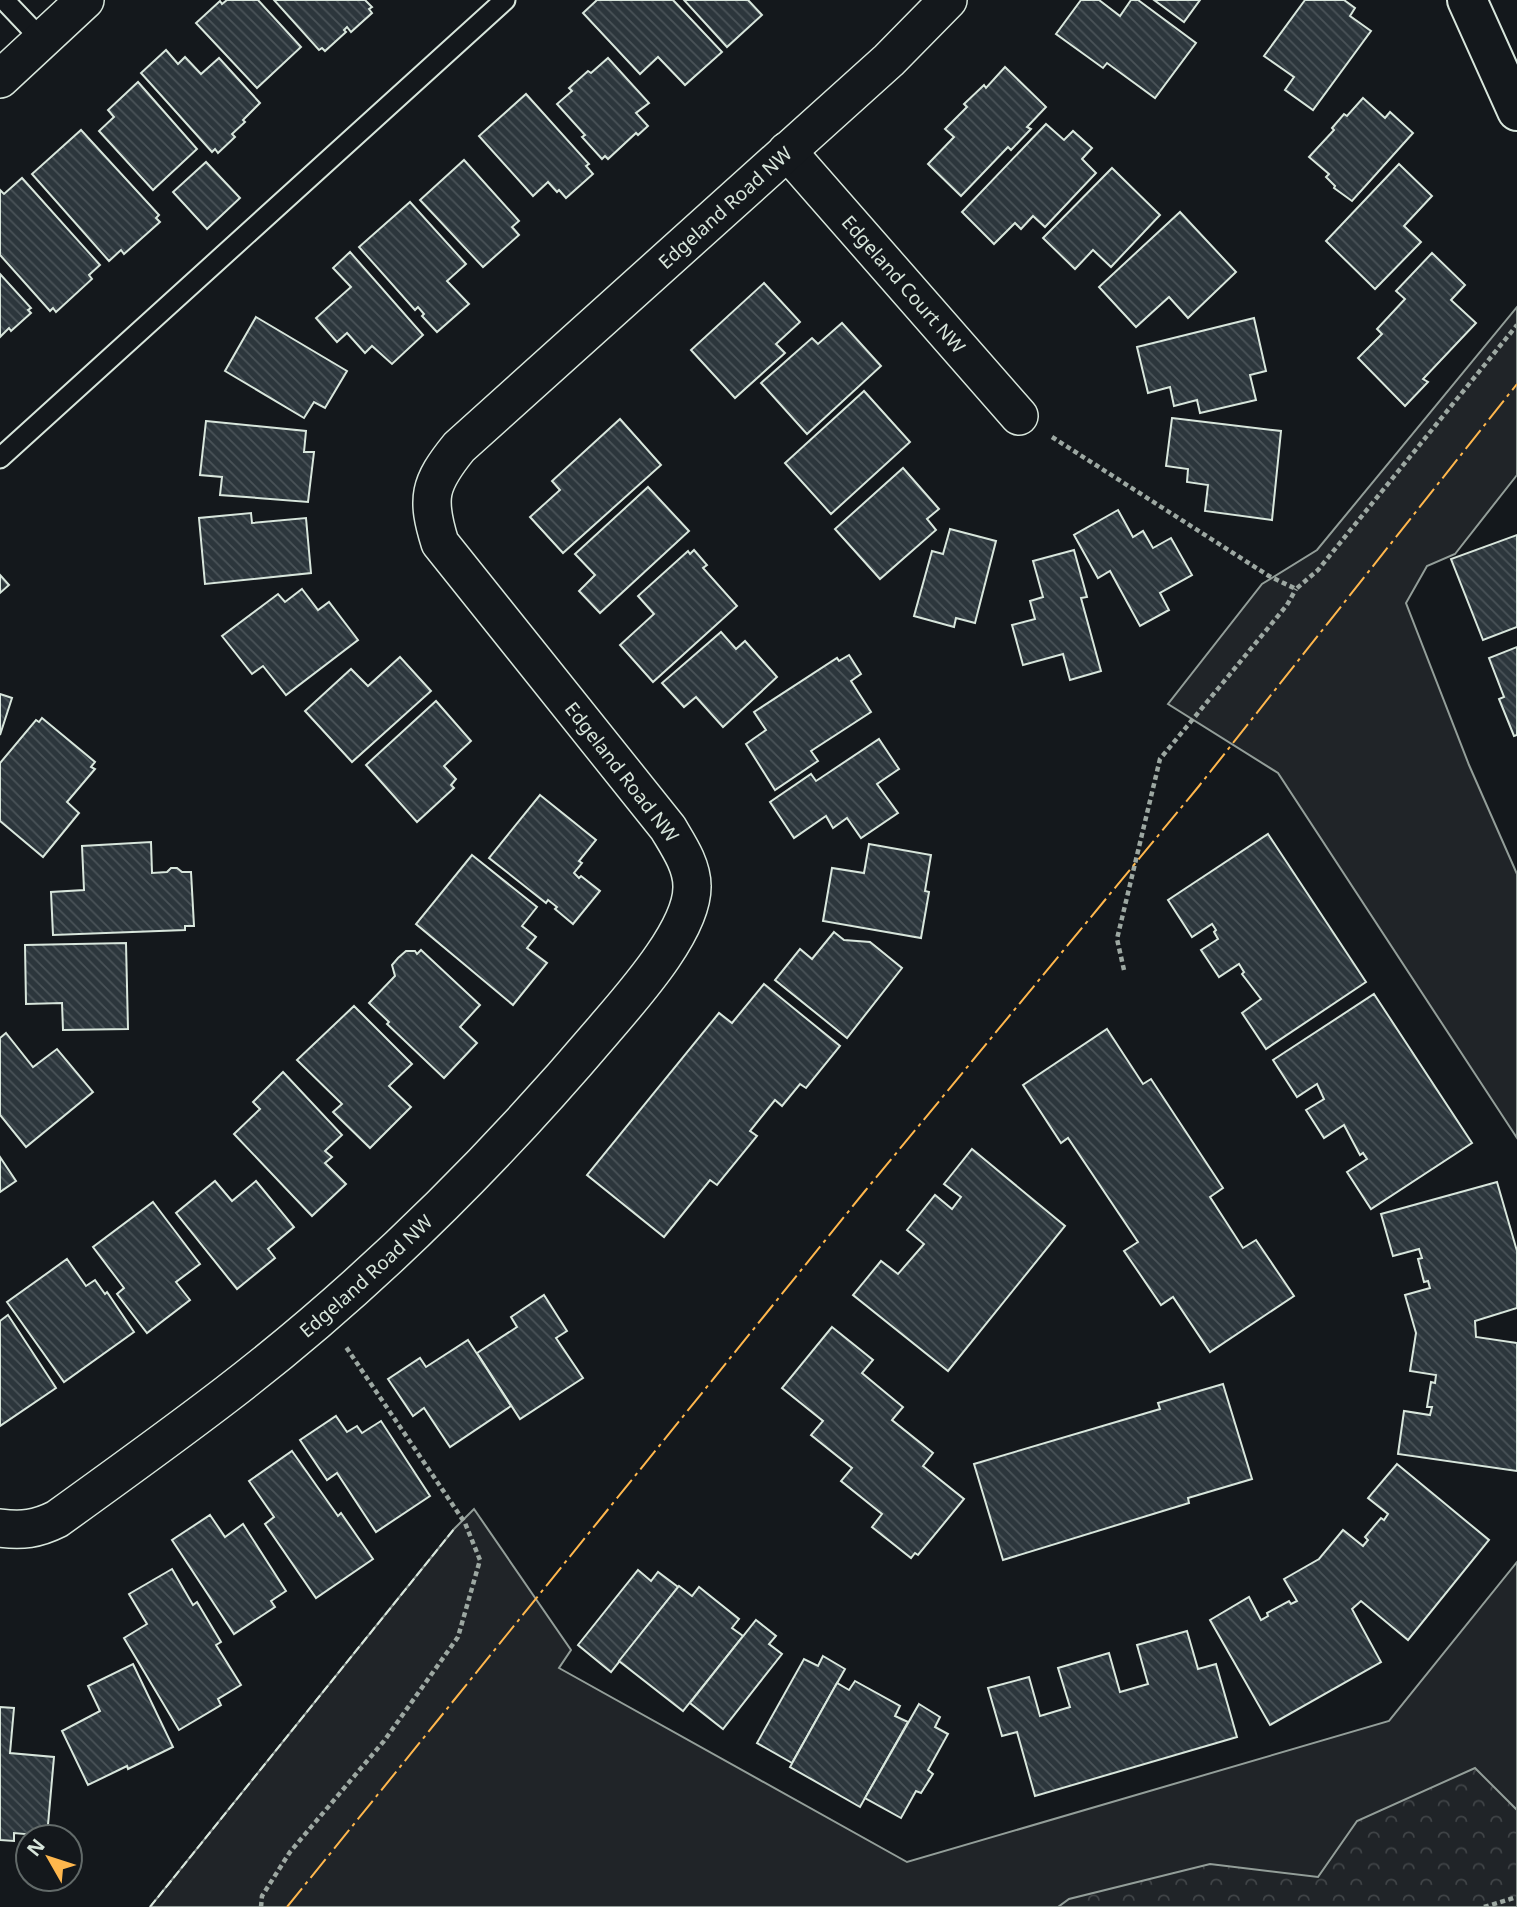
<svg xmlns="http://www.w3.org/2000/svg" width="1517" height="1907" font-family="'Noto Sans',sans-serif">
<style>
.green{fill:#202428;stroke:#939e99;stroke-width:2}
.forest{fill:url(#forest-crowns);stroke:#939e99;stroke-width:2}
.building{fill:url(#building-back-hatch);stroke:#d8e6dc;stroke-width:2}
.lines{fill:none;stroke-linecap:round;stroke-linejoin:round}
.service-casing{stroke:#d8e6dc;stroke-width:23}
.minor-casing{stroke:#d8e6dc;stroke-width:40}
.tertiary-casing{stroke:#d8e6dc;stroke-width:42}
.path{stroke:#9da8a2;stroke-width:4.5;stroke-dasharray:5 3.5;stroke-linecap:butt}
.service{stroke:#14181c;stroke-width:19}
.minor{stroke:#14181c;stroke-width:37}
.tertiary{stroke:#14181c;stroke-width:38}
.fence{stroke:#d8e6dc;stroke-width:2;stroke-dasharray:9 3.5;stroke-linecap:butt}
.power{stroke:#ffb74d;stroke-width:2;stroke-dasharray:24 5 3.5 5;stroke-linecap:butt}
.labels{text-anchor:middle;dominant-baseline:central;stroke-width:5;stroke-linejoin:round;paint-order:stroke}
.street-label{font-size:19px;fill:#d8e6dc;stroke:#14181c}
</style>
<defs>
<pattern id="forest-crowns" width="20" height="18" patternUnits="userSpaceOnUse" patternTransform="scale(1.75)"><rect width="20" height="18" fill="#202428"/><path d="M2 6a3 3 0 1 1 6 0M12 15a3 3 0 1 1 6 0" fill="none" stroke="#404447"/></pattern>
<pattern id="building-back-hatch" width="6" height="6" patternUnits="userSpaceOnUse" patternTransform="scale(1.75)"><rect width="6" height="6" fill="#2c363c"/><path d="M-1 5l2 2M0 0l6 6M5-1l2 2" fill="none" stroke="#4a5358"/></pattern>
</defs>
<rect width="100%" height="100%" fill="#14181c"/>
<g class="green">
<polygon points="1517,307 1517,475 1455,554 1427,566 1406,603 1469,765 1517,874 1517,1138 1278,773 1168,704 1262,584 1317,550"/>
<polygon points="474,1509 571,1650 559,1668 907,1862 1389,1721 1517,1562 1517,1907 150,1907 454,1529"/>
</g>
<polygon class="forest" points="1475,1768 1517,1810 1517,1907 1058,1907 1069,1899 1210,1864 1318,1877 1357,1821"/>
<g class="building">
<polygon points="227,0 258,0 301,47 257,88 196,23 220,1 222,4"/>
<polygon points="274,0 365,0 372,7 369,9 372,13 351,32 347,27 344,30 346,32 325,51 322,48 319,50"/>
<polygon points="597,0 673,0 722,52 685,85 658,57 640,74 583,13"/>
<polygon points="684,0 748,0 762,15 727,47"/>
<polygon points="1081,0 1099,0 1120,16 1131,0 1138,0 1196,43 1155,98 1107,63 1103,68 1056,34"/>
<polygon points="1154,0 1200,0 1184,22"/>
<polygon points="1305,0 1344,0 1355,8 1350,16 1371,31 1313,110 1285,90 1294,77 1264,56"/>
<polygon points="166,50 178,64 185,57 201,74 219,58 260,103 243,120 245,122 232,134 235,137 218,153 215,149 212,152 141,73"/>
<polygon points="608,58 649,103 636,113 648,126 638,135 636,133 608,159 605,156 602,159 582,137 585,135 557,104 572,91 569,88 588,71 591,73"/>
<polygon points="1005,67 1046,107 1027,127 1031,129 1011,150 1008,147 961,196 928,164 954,137 945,129 967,107 964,104 984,85 986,88"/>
<polygon points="138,82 197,149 153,190 99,131 114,117 108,110"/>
<polygon points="526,94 589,164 586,166 593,174 566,198 559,190 557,192 548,182 533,196 479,136"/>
<polygon points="1363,98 1385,118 1390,112 1413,133 1352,201 1334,188 1335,186 1326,177 1329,174 1309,157 1334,130 1332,128 1344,114 1347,116"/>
<polygon points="1046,124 1064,140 1073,131 1092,148 1082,159 1096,173 1045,227 1033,216 1021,229 1015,223 994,244 962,212"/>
<polygon points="81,130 159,215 156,218 160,222 124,254 121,250 109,261 32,174"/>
<polygon points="464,160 519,221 512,227 519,235 483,267 420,200"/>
<polygon points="206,162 240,198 207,229 173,192"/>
<polygon points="1399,164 1432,196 1404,226 1421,242 1375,289 1326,241"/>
<polygon points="1112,168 1160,215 1111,267 1093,250 1075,269 1043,238"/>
<polygon points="22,178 100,265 89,275 92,279 56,312 53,308 50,311 0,255 0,190 4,194"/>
<polygon points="410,202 466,264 447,281 469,304 437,332 422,316 424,314 418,307 415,310 359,247"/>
<polygon points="1180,212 1236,272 1188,318 1169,297 1136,327 1099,287"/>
<polygon points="350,252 423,335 392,364 372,346 365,353 347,333 337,342 316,318 351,287 333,268"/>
<polygon points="1432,253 1465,285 1451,300 1476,323 1423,379 1428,382 1405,406 1358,358 1382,334 1377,329 1405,299 1396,291"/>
<polygon points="0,274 31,308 28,310 31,313 11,331 9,328 0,337"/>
<polygon points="764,283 800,322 776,344 785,353 735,398 691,350"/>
<polygon points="256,317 347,371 325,408 314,402 304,418 225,371"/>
<polygon points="1254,318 1266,371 1250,375 1256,400 1200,413 1197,400 1174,406 1170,387 1148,393 1137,347"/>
<polygon points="842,323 881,366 807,434 761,383 812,338 818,344"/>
<polygon points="864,391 910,442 831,514 785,463"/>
<polygon points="1172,418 1281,431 1272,520 1205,511 1208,485 1187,482 1188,469 1166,466"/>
<polygon points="620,419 661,465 563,553 530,517 560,490 552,481"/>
<polygon points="206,421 306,431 304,452 314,452 308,502 220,495 222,477 200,475"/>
<polygon points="903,468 939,509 927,519 936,530 880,579 835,529"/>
<polygon points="648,487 689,531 600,613 579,591 595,575 575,554"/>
<polygon points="1118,510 1133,537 1143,531 1153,548 1171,538 1192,575 1160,593 1169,610 1140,626 1110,571 1098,578 1074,535"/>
<polygon points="251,513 252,523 306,518 311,573 205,584 199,518"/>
<polygon points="950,529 996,541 975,623 956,618 954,627 914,616 932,551 943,554"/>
<polygon points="1517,535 1517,627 1483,640 1451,559"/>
<polygon points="694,550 707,565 703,568 737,606 653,682 620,645 654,614 638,596 688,551 690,554"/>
<polygon points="1074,550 1087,597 1081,598 1101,671 1070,680 1063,654 1023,665 1012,625 1035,619 1030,601 1043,597 1033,561"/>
<polygon points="0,575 9,585 0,593"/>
<polygon points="302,589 318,610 329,602 358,640 286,695 263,666 252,674 222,636 278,594 285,602"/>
<polygon points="721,632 736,649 745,641 777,677 723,727 696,697 684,707 662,683"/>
<polygon points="1517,647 1517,735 1514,736 1499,699 1504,697 1489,658"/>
<polygon points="849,655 861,674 851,681 871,712 811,751 818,761 775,790 746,744 766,730 754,712 837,658 839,661"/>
<polygon points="400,657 431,691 352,762 305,711 351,669 368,686"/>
<polygon points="0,694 12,698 0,735"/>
<polygon points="436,701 471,741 444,766 456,779 451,785 454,788 417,822 366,765"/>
<polygon points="42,718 95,762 91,767 95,769 67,802 79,813 43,857 0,821 0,763 36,720 39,722"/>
<polygon points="879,739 899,769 877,784 898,813 861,838 847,818 833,828 826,816 794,838 770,802 811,774 816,781"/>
<polygon points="540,795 596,840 579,861 582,863 574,873 579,878 581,876 600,891 573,924 555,909 557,907 548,900 546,903 489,858"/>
<polygon points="1268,834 1366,982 1266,1049 1242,1013 1261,999 1242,974 1244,972 1239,964 1219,977 1201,950 1218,939 1214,932 1216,930 1212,924 1192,937 1168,900"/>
<polygon points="151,842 152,873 167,872 171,868 177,868 182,872 191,872 194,926 185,926 185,930 53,935 51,892 84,890 82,846"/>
<polygon points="869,844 931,855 925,891 929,892 921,938 823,921 832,868 864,873"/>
<polygon points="472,855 537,907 522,926 536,937 527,948 547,963 513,1005 416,924"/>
<polygon points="834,932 844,940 870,942 902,968 847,1038 775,980 800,949 812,959"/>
<polygon points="126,943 128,1029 63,1030 62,1003 26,1004 25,945"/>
<polygon points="421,950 480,1005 460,1027 477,1043 444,1078 387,1024 389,1022 369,1003 395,976 392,965 398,958 406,951 415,951 417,954"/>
<polygon points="764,984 840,1046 806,1088 800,1084 782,1106 775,1100 750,1131 757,1136 717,1185 710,1180 664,1237 587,1175 719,1013 732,1023"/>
<polygon points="1374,994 1472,1143 1371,1209 1347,1172 1367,1159 1363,1153 1360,1155 1344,1125 1324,1138 1306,1110 1324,1099 1317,1084 1297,1097 1273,1060"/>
<polygon points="354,1006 412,1064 389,1086 411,1107 370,1148 333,1112 342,1104 297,1060"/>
<polygon points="1107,1029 1143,1084 1151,1079 1223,1188 1210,1197 1243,1248 1256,1240 1294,1296 1210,1352 1173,1297 1161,1305 1124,1251 1138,1242 1068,1138 1061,1143 1023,1085"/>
<polygon points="6,1033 33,1067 57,1049 93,1092 26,1147 0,1115 0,1038"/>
<polygon points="283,1072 342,1135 325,1151 332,1157 325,1163 346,1184 312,1216 234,1134 260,1109 253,1102"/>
<polygon points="972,1149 1065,1226 948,1371 853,1295 881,1261 898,1274 924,1244 907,1230 935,1195 952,1209 961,1197 944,1184"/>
<polygon points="0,1157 16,1181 0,1192"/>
<polygon points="215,1181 232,1201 256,1181 294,1227 268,1249 275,1258 237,1289 176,1213"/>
<polygon points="1497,1182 1517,1251 1517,1308 1475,1321 1476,1337 1517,1343 1517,1471 1398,1454 1404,1411 1430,1415 1432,1407 1427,1407 1431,1382 1435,1383 1436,1375 1410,1371 1416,1333 1405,1295 1430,1288 1428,1281 1424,1282 1418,1259 1422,1258 1419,1249 1393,1256 1381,1214"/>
<polygon points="153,1202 200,1264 176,1282 190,1300 147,1333 117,1294 124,1288 93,1247"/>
<polygon points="67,1259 86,1286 95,1280 105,1294 107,1292 134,1332 64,1382 7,1302"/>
<polygon points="544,1295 567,1331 556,1338 583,1378 520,1419 477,1353 517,1327 511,1317"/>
<polygon points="8,1315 56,1388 0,1426 0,1321"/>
<polygon points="832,1327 873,1360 862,1373 903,1407 892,1420 933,1453 923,1466 964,1499 918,1555 915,1553 911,1558 872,1527 882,1514 841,1481 852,1468 811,1435 823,1421 782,1388"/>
<polygon points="468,1340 511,1406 450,1447 424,1408 413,1416 388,1379 420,1358 426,1367"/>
<polygon points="1223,1384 1252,1479 1188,1498 1189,1503 1003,1560 974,1464 1160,1409 1158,1403"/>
<polygon points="336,1416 347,1432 357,1426 362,1433 381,1421 430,1496 376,1532 337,1473 327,1480 300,1440"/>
<polygon points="292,1451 338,1516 341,1513 373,1559 316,1598 265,1524 274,1517 249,1481"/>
<polygon points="1397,1464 1489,1540 1408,1640 1361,1601 1352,1609 1381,1662 1270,1725 1210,1620 1249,1597 1261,1620 1268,1616 1267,1613 1289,1601 1291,1604 1297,1601 1284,1579 1319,1559 1343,1530 1363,1546 1368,1540 1365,1537 1381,1518 1384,1520 1388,1514 1368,1498"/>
<polygon points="210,1515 225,1537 243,1524 286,1591 271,1601 275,1607 234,1634 172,1540"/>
<polygon points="172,1569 193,1605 197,1602 221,1642 216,1645 241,1685 218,1699 221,1705 179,1730 124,1638 147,1624 129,1594"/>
<polygon points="638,1570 651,1581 658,1572 678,1587 611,1672 578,1645"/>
<polygon points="679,1586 692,1596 699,1587 739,1619 732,1628 743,1636 683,1711 619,1661"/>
<polygon points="756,1620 776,1636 769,1644 782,1654 723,1729 690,1703"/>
<polygon points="1187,1631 1198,1669 1216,1664 1237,1737 1035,1796 1017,1732 1002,1736 988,1688 1029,1677 1040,1716 1070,1707 1058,1668 1109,1653 1120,1692 1148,1684 1137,1645"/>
<polygon points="823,1656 845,1669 792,1763 757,1743 804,1659 818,1666"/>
<polygon points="133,1664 173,1747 128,1769 127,1766 88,1785 62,1731 100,1711 88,1686"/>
<polygon points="855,1681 900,1706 895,1716 908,1722 860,1807 790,1767 837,1683 849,1690"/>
<polygon points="919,1704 940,1717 935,1727 948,1734 928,1770 933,1774 921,1793 916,1791 901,1818 865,1798"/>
<polygon points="0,1707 14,1708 10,1753 54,1757 47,1836 14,1833 14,1841 0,1840"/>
</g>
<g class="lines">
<g class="service-casing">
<g id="service">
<polyline points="4,0 42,40"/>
<polyline points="0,458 505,0"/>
</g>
</g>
<g class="minor-casing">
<g id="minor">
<polyline points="0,79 85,0"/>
<path id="s1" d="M787 151 1019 416"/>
<path id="s2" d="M0 1528C22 1531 37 1529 57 1519 114 1478 171 1437 227 1394 365 1288 490 1164 602 1032 631 998 693 930 692 886 692 865 678 845 668 828L440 543C426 498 429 484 459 447L889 60 948 0"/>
</g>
</g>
<g class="tertiary-casing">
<polyline id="tertiary" points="1467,0 1517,111"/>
</g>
<g class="path">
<polyline points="1052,437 1269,576 1296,589 1318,570 1517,325"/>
<polyline points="1124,970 1117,939 1160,759 1287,605 1296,589"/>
<polyline points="261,1907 262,1896 290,1852 384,1741 458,1637 480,1560 465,1523 346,1347"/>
<polyline points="1484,1907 1517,1897"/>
</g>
<use href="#service" class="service"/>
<use href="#minor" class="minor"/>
<use href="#tertiary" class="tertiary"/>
<polyline class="fence" points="150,1907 454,1529"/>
<polyline class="power" points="287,1907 865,1191 1199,786 1517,384"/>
</g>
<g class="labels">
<g class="street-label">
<text stroke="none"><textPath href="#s2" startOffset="1857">Edgeland Road NW</textPath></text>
<text stroke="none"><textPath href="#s1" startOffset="177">Edgeland Court NW</textPath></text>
<text transform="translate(622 772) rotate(52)">Edgeland Road NW</text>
<text stroke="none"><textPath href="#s2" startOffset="452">Edgeland Road NW</textPath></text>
</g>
</g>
<g transform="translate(49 1858) rotate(309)"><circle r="33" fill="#14181c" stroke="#626a69" stroke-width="2"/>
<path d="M0-5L12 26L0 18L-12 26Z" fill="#ffb74d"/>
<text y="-10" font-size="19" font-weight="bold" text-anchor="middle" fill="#d8e6dc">N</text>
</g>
</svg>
